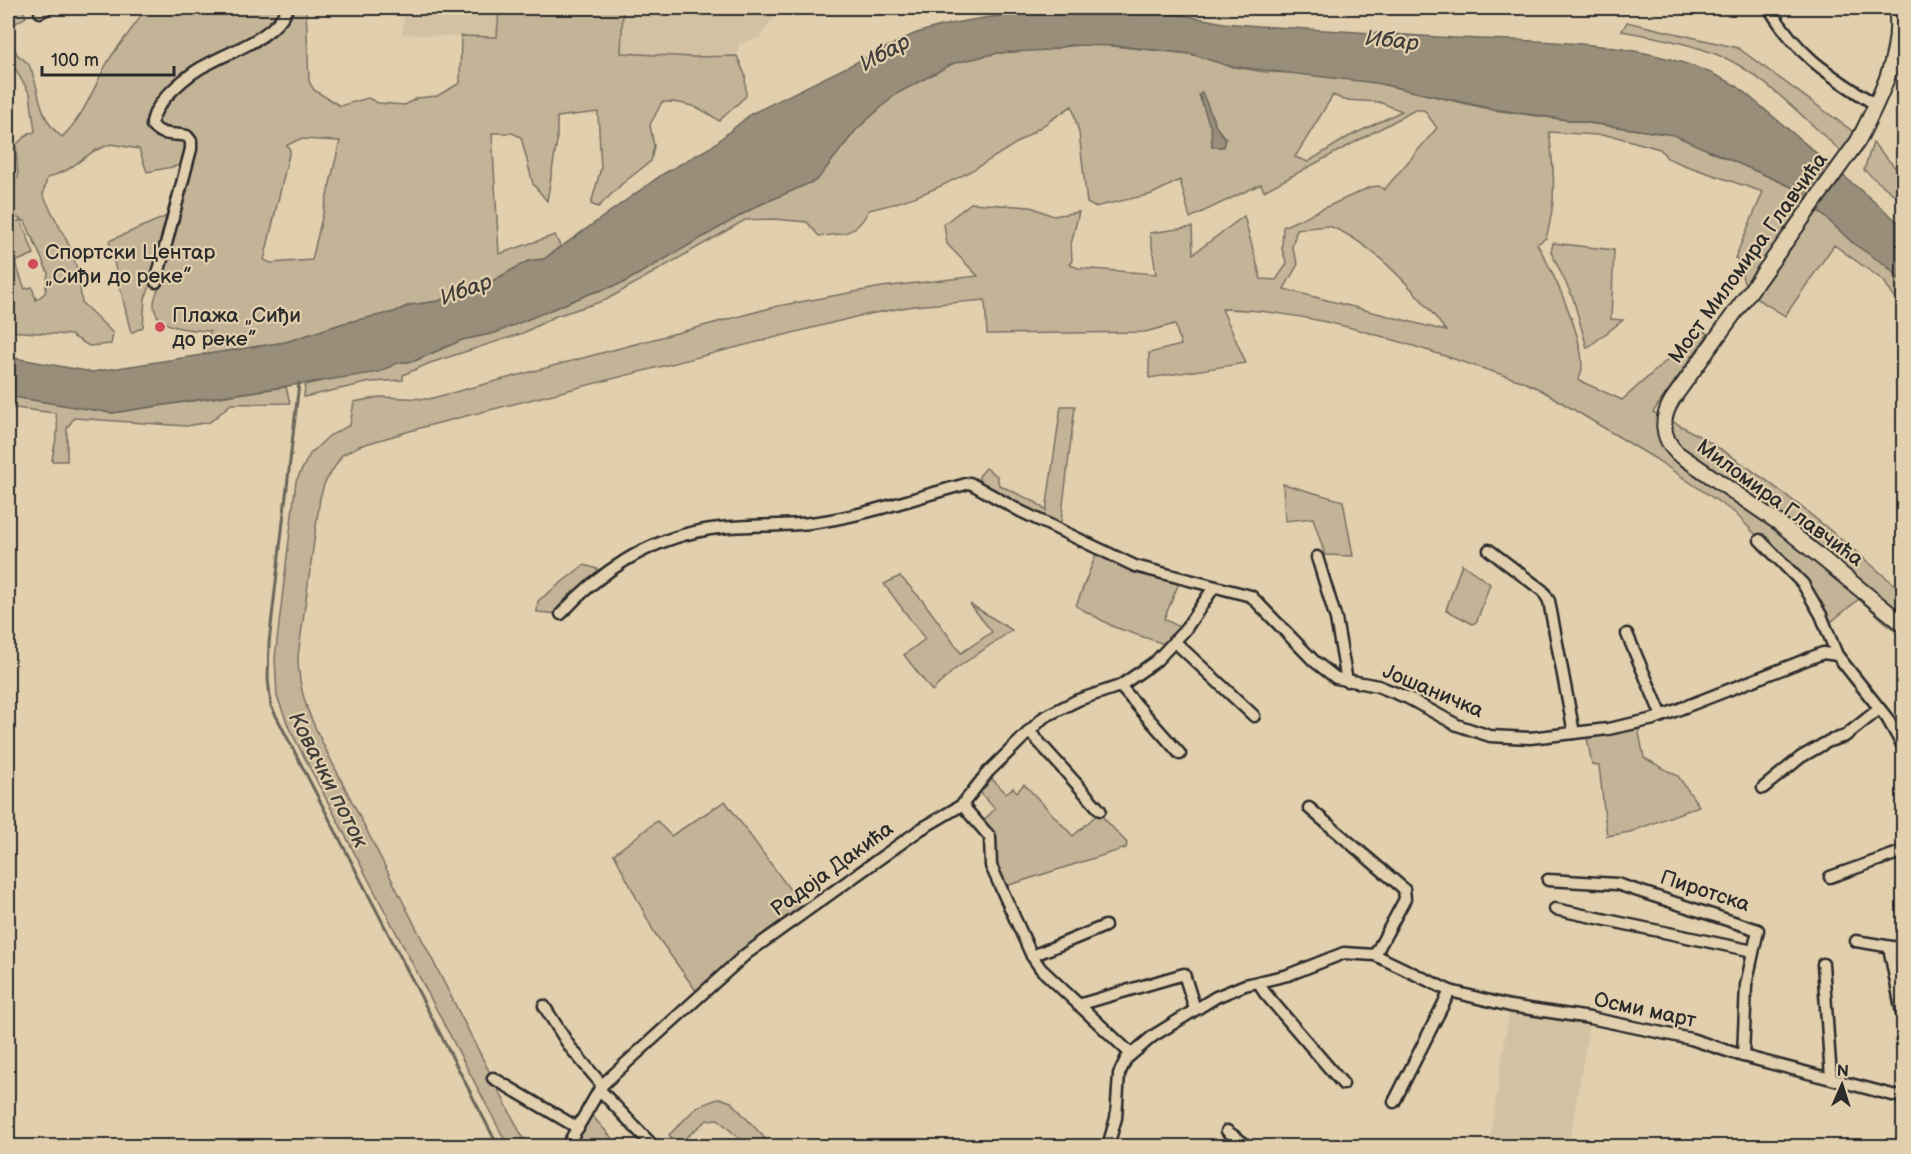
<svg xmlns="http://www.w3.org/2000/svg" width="1911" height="1154" font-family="'Balsamiq Sans',sans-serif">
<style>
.built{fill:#d2c1a2}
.green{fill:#c3b498;stroke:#777062;stroke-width:1.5;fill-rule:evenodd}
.water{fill:#988e7a;stroke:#6c665a;stroke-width:1.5}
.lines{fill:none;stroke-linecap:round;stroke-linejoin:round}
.stream{stroke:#6c665a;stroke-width:3}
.street-casing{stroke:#2b2b2b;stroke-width:15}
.secondary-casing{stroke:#2b2b2b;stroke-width:18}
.street{stroke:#e1cfad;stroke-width:10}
.secondary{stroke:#e1cfad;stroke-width:14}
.poi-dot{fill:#d1495b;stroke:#e1cfad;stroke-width:2}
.labels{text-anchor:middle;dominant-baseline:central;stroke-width:4.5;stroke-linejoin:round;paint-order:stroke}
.poi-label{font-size:21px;fill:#2b2b2b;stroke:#e1cfad;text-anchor:start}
.street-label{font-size:21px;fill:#2b2b2b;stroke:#e1cfad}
.water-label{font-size:22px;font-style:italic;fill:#413f3b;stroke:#e1cfad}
</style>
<rect width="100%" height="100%" fill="#e1cfad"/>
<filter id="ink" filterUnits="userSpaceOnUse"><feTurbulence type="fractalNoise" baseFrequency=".0167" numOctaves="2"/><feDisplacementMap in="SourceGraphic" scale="12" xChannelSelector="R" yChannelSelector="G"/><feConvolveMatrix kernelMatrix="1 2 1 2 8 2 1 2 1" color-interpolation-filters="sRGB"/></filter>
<g filter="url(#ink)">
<g class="built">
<polygon points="405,8 498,8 497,38 402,34"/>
<polygon points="623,8 781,8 759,38 739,44 737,56 693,57 621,53"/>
<polygon points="1510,1006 1590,1018 1569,1146 1489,1146"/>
</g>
<g class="green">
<path d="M8 8H22L26 17 9 27C11 35 13 47 17 54 21 59 27 60 30 67 41 93 38 119 62 137 84 116 92 91 106 65 117 45 135 29 145 8H306L309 81 314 90 340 106 368 98 378 103 405 105 417 98 437 96 460 83 461 36 497 37 499 8H623L621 53 693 57 737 56 745 75 746 96 719 121C702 107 684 101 662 102L650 125 654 146 651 161 623 183 598 207 591 204 601 168 598 112 557 117V141L547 201 533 184 521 137 512 133H492L499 254 555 235 560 246 544 259 528 261 480 288 469 286 439 301 410 305 394 312 344 323 286 342 203 355 210 331C192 330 153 330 154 303 154 298 158 290 160 285L152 282 145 298 143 327 131 333 109 241 174 213 187 164 147 172 139 149 111 144 94 151 67 170 47 178 43 195 71 249 78 272 82 303 113 333 111 344 89 346 71 335 8 331V225L21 220 34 254 15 262 25 289 32 287 36 300 45 293 48 273 25 221 8 214V183L18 178 16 145 29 133 35 132 30 94 8 57ZM300 139 340 141 312 260 271 263 264 260 290 150 287 145Z"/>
<path d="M1627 22 1738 48 1855 133 1844 154C1811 125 1765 76 1725 58 1694 44 1656 37 1622 31Z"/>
<path d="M1092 44 1191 54 1229 66 1265 72 1316 74 1376 83 1493 110 1674 135 1794 188 1854 244 1887 266 1903 283V312L1884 281 1834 245 1785 316C1755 296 1742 298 1740 260L1735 258 1763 192 1684 165 1667 158 1660 149 1613 136 1549 132C1554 170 1557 201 1546 238L1537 244C1551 267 1595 358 1578 380L1622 400 1702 329 1708 334 1653 412C1741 452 1830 529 1903 592V638L1859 599 1826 626 1803 584 1735 513 1654 458 1541 390 1522 381C1425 351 1325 310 1222 309L1246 363 1149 378V353L1181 345 1175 324 1145 332 987 334 985 300 913 306 859 316 427 426 359 446 342 455 324 484 320 498 298 656C298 697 313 724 331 760L527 1146H508L289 728 277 696 275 658 296 481 310 454 329 436 350 425 354 402 380 397 429 399 778 306 882 287 978 276 947 244 944 224 971 203 1031 207 1053 216 1079 212 1071 244 1072 261 1069 264 1078 268 1156 274 1150 233 1192 227 1193 254 1244 216 1261 279 1276 280 1287 264 1282 249 1283 227 1370 187 1379 186 1384 190 1437 128 1424 110H1415L1264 191 1261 184 1190 218 1180 180 1152 194 1094 207 1087 203 1079 133 1072 106C1005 150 950 193 869 210 857 234 843 235 819 236L807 222 773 219 745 220 606 300 556 316 523 333 430 363 403 375V380L371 382 304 397 305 385 339 377 379 372 397 363 415 361 462 340 495 333 589 294 623 283 757 206 817 180 856 130 896 94 954 63 998 53ZM1333 95 1344 100 1379 102 1402 111 1348 137 1308 162 1295 157ZM1329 226C1372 242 1419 294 1446 331L1284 289 1298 264 1292 247 1297 229Z"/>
<polygon points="1873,143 1903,176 1903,202 1864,170"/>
<polygon points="1553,243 1614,250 1611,319 1623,320 1587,348 1573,298 1551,252"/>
<path d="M286 387 290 403 231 404 210 422 186 426 74 418 67 428V461H52C54 443 61 429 55 413L8 407V396L112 413Z"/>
<polygon points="1061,406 1075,406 1060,530 979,486 979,476 986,468 997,476 999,485 1037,503 1046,511"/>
<polygon points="1283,484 1343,501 1353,556 1325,555 1313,518 1285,521"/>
<polygon points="1098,549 1181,578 1164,619 1185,630 1170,646 1114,627 1076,606"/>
<polygon points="1462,564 1490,584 1477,621 1473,624 1446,610"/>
<polygon points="584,565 608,572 561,614 537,612 538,601"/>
<polygon points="900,576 923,601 961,653 992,632 970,604 1012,630 954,670 932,691 904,655 925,639 884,584"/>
<polygon points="1637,723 1644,758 1678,776 1699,806 1630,832 1607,836 1599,766 1592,765 1586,732"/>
<polygon points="991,778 1006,793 1013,788 1017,792 1024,784 1073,836 1099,813 1127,843 1126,848 1000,888 990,837 984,820 995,809 979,791"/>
<polygon points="725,801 807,913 699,995 654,932 614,854 657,821 671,836"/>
<polygon points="720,1098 731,1102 772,1146 747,1146 718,1119 707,1120 678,1144 669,1135 697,1107"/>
<polygon points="588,1111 619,1146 581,1146 573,1136"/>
</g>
<g class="water">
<path d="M1089 8H1146L1224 23 1258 26C1324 30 1389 34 1454 38 1544 42 1658 39 1738 87L1903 226V283L1887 266 1854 244 1794 188 1674 135 1493 109 1376 83 1229 66 1191 54 1120 46 1070 45 1049 50 998 53 954 63 896 94 856 130 817 180 757 206 623 283 589 294 495 333 462 340 414 361 397 363 379 372 112 413 8 396V357L92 372 286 342 344 323 394 312 410 305 439 301 469 286 480 288 528 261 544 259 663 174 711 147 751 114 914 34C970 14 1030 15 1089 8Z"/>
<polygon points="1202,92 1217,128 1226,139 1224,147 1212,147 1211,129 1199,95"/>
</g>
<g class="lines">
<polyline class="stream" points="299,383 269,643 268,679 271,706 498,1146"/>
<g class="street-casing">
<g id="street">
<path d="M1769 8C1801 59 1827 73 1876 105"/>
<polyline points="40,12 48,8"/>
<path d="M156 282 191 149V141L187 136C173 133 162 137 152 125 152 103 190 72 210 63 238 48 273 38 288 8"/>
<polyline points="1760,540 1803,584 1821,615 1837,655"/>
<polyline points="1489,550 1543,591 1549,601 1574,733"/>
<polyline points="1317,557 1336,619 1347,681"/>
<path d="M561 614C599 572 648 540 705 530 739 524 775 527 810 523 862 517 919 496 970 483L1020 511 1135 566 1251 596 1314 661 1336 678 1378 686 1408 698 1457 725 1490 736 1530 738 1608 729 1654 719 1823 653 1837 655 1887 718 1904 748"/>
<polyline points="1627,634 1662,716"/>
<polyline points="1174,641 1254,716"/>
<polyline points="1120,686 1180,754"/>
<polyline points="1029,731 1100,810"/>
<polyline points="1763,788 1801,757 1829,741 1845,736 1878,710"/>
<polyline points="962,805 990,837 991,866 1032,956 1041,969 1131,1054"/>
<polyline points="1309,808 1404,889 1405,899 1375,955"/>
<polyline points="1830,877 1904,851"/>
<polyline points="1548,880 1617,884 1758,930 1746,985 1743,1056"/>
<polyline points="1555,909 1753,951"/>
<polyline points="1856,941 1904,949"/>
<polyline points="1889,947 1904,1023"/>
<polyline points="1032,956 1105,926"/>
<polyline points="1823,964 1831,1078"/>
<polyline points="1259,982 1264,992 1343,1084"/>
<polyline points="1078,1005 1184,974 1195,1009"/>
<polyline points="544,1006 570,1047 602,1085"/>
<polyline points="493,1078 578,1128"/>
<polyline points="600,1090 653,1146"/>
<polyline points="1394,1102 1450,991"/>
<polyline points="1227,1131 1248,1146"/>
<polyline points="567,1146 602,1085 746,954 921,829 962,805 988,772 1044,717 1078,700 1120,686 1156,661 1185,630 1214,587"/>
<polyline points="1108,1146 1116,1118 1119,1074 1126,1059 1153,1036 1216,997 1245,985 1288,975 1344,953 1375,955 1450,991 1510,1006 1590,1018 1691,1039 1743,1056 1904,1098"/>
</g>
</g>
<g class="secondary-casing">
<path id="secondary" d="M1896 8C1903 54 1879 100 1858 141L1672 400C1661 418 1661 437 1677 453L1779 523 1904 625"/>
</g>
<use href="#street" class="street"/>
<use href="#secondary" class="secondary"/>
</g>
</g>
<g class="poi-dot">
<circle cx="33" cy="264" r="6"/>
<circle cx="160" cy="327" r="6"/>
</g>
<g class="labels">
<g class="poi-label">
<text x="45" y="252">Спортски Центар<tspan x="45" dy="24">„Сиђи до реке”</tspan></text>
<text x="172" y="315">Плажа „Сиђи<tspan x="172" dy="24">до реке”</tspan></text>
</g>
<g class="street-label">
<text transform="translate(1748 258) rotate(-54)">Мост Миломира Главчића</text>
<text transform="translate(1780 503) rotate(36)">Миломира Главчића</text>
<text transform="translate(1433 691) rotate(23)">Јошаничка</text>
<text transform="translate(832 869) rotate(-36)">Радоја Дакића</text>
<text transform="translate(1705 891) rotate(18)">Пиротска</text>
<text transform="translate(1645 1010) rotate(12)">Осми март</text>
</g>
<g class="water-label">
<text transform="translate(1392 41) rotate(6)">Ибар</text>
<text transform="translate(885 53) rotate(-29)">Ибар</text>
<text transform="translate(466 290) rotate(-20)">Ибар</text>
<text transform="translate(328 780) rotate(63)">Ковачки поток</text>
</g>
</g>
<rect width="1911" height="1154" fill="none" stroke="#e1cfad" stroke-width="30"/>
<rect x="15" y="15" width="1881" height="1124" fill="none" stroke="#2b2b2b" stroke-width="2" filter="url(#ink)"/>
<g transform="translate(1842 1085) rotate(3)" stroke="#e1cfad" stroke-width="4.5" paint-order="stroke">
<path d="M0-4.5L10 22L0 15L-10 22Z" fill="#2b2b2b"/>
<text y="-9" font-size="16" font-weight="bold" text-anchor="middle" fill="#2b2b2b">N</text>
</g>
<path d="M42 66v9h132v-9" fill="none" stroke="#2b2b2b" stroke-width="3"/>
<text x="51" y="66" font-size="18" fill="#2b2b2b" stroke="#e1cfad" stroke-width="4.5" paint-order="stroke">100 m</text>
</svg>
